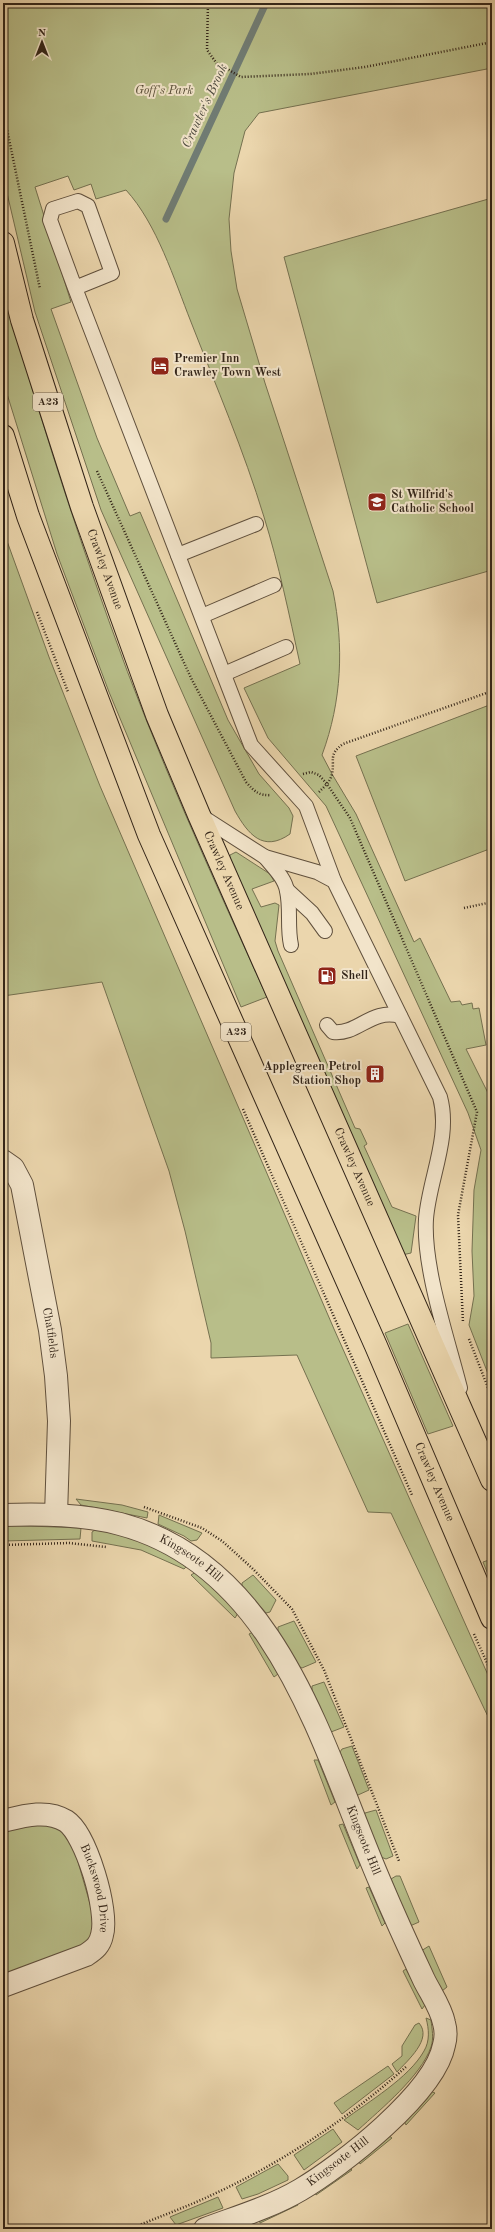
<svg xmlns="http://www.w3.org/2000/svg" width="495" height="2232" font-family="'Old Standard TT',serif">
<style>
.green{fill:#b8be89;stroke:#757150}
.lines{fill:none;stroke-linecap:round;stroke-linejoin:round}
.stream{stroke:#707c74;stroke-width:7}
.lane-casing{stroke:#60503d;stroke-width:16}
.street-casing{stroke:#60503d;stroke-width:24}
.primary-casing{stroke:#322418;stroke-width:24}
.path{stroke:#322418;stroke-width:2.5;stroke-dasharray:1 2;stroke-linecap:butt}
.lane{stroke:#f2e4ca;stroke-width:14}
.street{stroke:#f2e4ca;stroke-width:22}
.primary{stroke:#ebd6ad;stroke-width:22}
.labels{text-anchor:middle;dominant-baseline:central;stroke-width:4;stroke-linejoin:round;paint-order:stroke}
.shield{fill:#f2e4ca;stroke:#6c5e4d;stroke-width:1}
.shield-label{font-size:11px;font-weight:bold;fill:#322418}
.park-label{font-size:12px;font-style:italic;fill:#544a34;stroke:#f2e4ca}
.poi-label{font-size:12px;font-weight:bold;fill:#322418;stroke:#f2e4ca;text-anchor:start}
.street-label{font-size:12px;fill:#322418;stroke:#f2e4ca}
.water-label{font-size:13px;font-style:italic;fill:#4c493e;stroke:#f2e4ca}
</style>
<rect width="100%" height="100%" fill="#ebd6ad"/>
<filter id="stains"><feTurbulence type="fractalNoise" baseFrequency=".005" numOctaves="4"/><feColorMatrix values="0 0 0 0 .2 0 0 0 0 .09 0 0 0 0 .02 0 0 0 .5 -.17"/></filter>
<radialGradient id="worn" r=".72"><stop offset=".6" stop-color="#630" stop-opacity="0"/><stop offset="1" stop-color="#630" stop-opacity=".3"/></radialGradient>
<g class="green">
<path d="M3 3H492V68L259 113 245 131 234 173 229 219 231 251 237 289 265 383 333 591C344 646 342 701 322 755L332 774 356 814 414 942 420 938 451 1002 460 1001 462 1005 472 1003 473 1009 479 1008 486 1045 466 1049 492 1101V1384L469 1325 474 1296 472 1251 474 1190 481 1150 468 1113 326 806 268 738 244 688 300 664C289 614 279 565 264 517 244 451 216 386 191 322 174 279 157 224 126 190L96 199 91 184 74 190 68 176 35 187 71 302 51 309 97 438 130 516 140 512 228 720 259 774 289 808 293 816 290 834C263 853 248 834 235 811L101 510 35 312 3 176Z"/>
<polygon points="492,198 492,570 377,603 284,257"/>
<path d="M3 286C34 400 70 513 110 624 155 751 211 874 267 997L241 1007 109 692 57 554 3 381Z"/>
<polygon points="3,530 49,657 100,786 334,1329 492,1684 492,1725 391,1513 368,1512 297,1355 211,1358 211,1343 185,1231 169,1171 102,982 3,996"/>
<polygon points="492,704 492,848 405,881 356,756"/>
<polygon points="236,852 270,874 274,881 252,889 261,907 275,903 279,905 275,941 278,951 355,1128 360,1129 367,1144 364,1146 392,1207 416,1216 411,1253 402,1255 229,861 230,855"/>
<polygon points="408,1324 453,1426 428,1434 385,1333"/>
<polygon points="76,1499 122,1505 148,1512 147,1518 81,1505"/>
<polygon points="159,1515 202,1533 197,1540 191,1541 184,1536 158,1524"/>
<polygon points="3,1525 81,1528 80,1539 3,1541"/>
<polygon points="95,1530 116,1533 165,1550 186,1567 184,1569 141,1550 92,1541 92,1532"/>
<polygon points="492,1559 492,1584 483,1562"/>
<polygon points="196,1572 238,1613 235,1618 191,1575"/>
<polygon points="253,1575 276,1600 270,1612 266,1613 242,1586 242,1583"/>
<polygon points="294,1621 316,1662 302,1668 298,1666 278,1631 278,1627"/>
<polygon points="253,1632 278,1674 274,1677 249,1634"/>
<polygon points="324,1682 344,1727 331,1732 312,1691 312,1686"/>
<polygon points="352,1746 369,1790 358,1795 356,1793 340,1752 342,1749"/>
<polygon points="314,1760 318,1760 335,1802 331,1805"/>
<polygon points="376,1810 393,1856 386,1859 381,1857 364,1816 365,1813"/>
<polygon points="36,1823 59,1827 72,1841 95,1921 88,1943 3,1975 3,1830"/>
<polygon points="343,1824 360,1865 357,1869 339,1825"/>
<polygon points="396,1876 400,1876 419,1922 410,1926 391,1879"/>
<polygon points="369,1887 385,1923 382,1926 366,1888"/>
<polygon points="429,1946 447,1987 442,1991 421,1951"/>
<polygon points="406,1969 425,2005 422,2009 403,1971"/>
<path d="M426 2018 431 2020C432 2029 434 2038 431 2047 421 2076 381 2109 358 2130L344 2120C368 2102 409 2078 424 2051 430 2041 429 2029 426 2018Z"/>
<path d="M419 2023C433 2039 407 2061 397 2072L392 2064 402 2056V2046L415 2025Z"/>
<polygon points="388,2066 394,2074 342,2114 334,2103"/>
<polygon points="430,2091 435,2093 406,2125 403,2119"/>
<polygon points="333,2129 342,2142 304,2170 294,2155"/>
<polygon points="388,2135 392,2138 360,2164 358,2158"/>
<polygon points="278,2164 288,2176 288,2180 258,2194 242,2199 236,2187"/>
<polygon points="348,2166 352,2170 316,2195 314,2190"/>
<polygon points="218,2197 223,2208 176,2225 170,2217"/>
<polygon points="295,2200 298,2205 260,2223 259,2219"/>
</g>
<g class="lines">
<polyline class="stream" points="166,219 266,3"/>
<g class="lane-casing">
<g id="lane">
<polyline points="75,288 112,273 88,206 78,201 53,209 50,220 75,288 251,745 306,806 334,881"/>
<polyline points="178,555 256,524"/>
<polyline points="202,616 274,585"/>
<polyline points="224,674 286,647"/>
<path d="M201 816 265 857 317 872 334 881 440 1097C451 1137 429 1179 426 1219 423 1268 448 1340 460 1388"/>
<path d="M265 857C273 867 285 878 287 891 291 909 287 927 291 945"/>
<polyline points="287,890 312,913 325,931"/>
<path d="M327 1025 333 1032C358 1035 371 1008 400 1016"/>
</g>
</g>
<g class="street-casing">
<g id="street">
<path id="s1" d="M3 1161 13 1168 22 1185 50 1330 56 1376 59 1421 56 1515"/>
<path id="s2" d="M3 1515C42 1514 82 1514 120 1524 279 1566 323 1750 380 1882 394 1915 409 1948 424 1980 431 1994 441 2008 444 2023 446 2030 446 2038 444 2045 435 2093 341 2166 300 2190 271 2207 237 2217 205 2229"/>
<path id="s3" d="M3 1821C23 1816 47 1809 66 1821 86 1834 109 1911 102 1935 100 1945 95 1949 86 1955L3 1986"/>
</g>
</g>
<g class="primary-casing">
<g id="primary">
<path id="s4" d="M3 243 22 320 82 507 157 715 199 815 492 1480"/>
<path id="s5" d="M3 436 28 516 149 835 376 1346 492 1618"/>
</g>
</g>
<g class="path">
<polyline points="208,3 207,50 220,68 229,70 241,77 310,74 365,67 492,42"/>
<polyline points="3,110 40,289"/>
<path d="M97 471 191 678 246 782C254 791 259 796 271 795"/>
<polyline points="37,612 68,692"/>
<polyline points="303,774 311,772 319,775 327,784 350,818 477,1112 458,1215 463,1323"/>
<path d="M319 792C324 787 330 782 332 774 335 759 328 755 343 744L492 691"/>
<polyline points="464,908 492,902"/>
<polyline points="243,1109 412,1495"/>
<polyline points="469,1339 492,1398"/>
<polyline points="144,1507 202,1528 222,1541 252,1568 292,1609 324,1670 399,1861"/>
<polyline points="3,1545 69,1543 106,1547"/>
<polyline points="474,1634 492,1674"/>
<path d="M130 2229C158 2217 187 2207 214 2194 285 2161 349 2118 407 2066"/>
</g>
<use href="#lane" class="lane"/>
<use href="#street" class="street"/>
<use href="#primary" class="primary"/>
</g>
<defs>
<g id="hotel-square" transform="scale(1)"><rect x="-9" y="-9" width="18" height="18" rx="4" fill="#8f2418" stroke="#f2e4ca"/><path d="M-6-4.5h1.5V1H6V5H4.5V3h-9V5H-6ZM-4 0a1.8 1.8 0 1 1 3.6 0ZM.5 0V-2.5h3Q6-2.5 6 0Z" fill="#fff"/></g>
<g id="school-square" transform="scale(1)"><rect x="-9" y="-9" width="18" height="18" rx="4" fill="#8f2418" stroke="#f2e4ca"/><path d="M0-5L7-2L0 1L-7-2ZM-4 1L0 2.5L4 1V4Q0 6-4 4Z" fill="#fff"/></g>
<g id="fuel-square" transform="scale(1)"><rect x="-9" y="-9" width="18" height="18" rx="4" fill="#8f2418" stroke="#f2e4ca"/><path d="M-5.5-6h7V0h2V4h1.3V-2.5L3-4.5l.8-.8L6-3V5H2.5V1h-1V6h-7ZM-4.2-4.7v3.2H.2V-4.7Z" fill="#fff"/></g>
<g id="building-square" transform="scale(1)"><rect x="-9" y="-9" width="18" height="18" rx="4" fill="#8f2418" stroke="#f2e4ca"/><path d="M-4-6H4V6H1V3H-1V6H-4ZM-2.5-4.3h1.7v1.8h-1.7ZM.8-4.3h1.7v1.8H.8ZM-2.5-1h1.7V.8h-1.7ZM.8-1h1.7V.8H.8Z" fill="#fff"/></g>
</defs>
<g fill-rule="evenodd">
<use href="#hotel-square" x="160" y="366"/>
<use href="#school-square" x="377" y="502"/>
<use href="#fuel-square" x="327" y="976"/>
<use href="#building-square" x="375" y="1074"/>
</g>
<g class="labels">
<g class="shield">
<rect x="33" y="393" width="30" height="18" rx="3"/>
<rect x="221" y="1023" width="30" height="18" rx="3"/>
</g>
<g class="shield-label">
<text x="48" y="402">A23</text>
<text x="236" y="1032">A23</text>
</g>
<g class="park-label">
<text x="164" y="91">Goff's Park</text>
</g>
<g class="poi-label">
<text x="174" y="359">Premier Inn<tspan x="174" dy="14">Crawley Town West</tspan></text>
<text x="391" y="495">St Wilfrid's<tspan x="391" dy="14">Catholic School</tspan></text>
<text x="341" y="976">Shell</text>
<text x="361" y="1067" text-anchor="end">Applegreen Petrol<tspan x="361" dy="14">Station Shop</tspan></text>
</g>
<g class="street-label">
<text stroke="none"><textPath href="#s4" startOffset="342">Crawley Avenue</textPath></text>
<text stroke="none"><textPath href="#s4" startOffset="666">Crawley Avenue</textPath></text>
<text stroke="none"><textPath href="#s4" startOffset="990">Crawley Avenue</textPath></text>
<text stroke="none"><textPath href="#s1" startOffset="182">Chatfields</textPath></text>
<text stroke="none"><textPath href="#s5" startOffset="1132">Crawley Avenue</textPath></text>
<text stroke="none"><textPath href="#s2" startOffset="197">Kingscote Hill</textPath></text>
<text stroke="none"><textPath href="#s2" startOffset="533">Kingscote Hill</textPath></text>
<text stroke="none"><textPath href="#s3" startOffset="140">Buckswood Drive</textPath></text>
<text transform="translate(338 2162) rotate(-37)">Kingscote Hill</text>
</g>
<g class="water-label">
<text transform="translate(205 106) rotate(-65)">Crawter's Brook</text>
</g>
</g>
<rect width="495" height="2232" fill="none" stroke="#ebd6ad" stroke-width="16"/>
<rect x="4" y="4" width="487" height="2224" fill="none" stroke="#322418" stroke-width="2"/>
<rect x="8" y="8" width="479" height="2216" fill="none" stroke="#322418"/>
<g transform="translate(42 42)" stroke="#f2e4ca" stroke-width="3" paint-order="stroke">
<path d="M0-3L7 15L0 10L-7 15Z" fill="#322418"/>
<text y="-6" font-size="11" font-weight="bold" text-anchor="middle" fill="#322418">N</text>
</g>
<rect width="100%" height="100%" filter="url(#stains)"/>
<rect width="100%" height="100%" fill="url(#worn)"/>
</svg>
